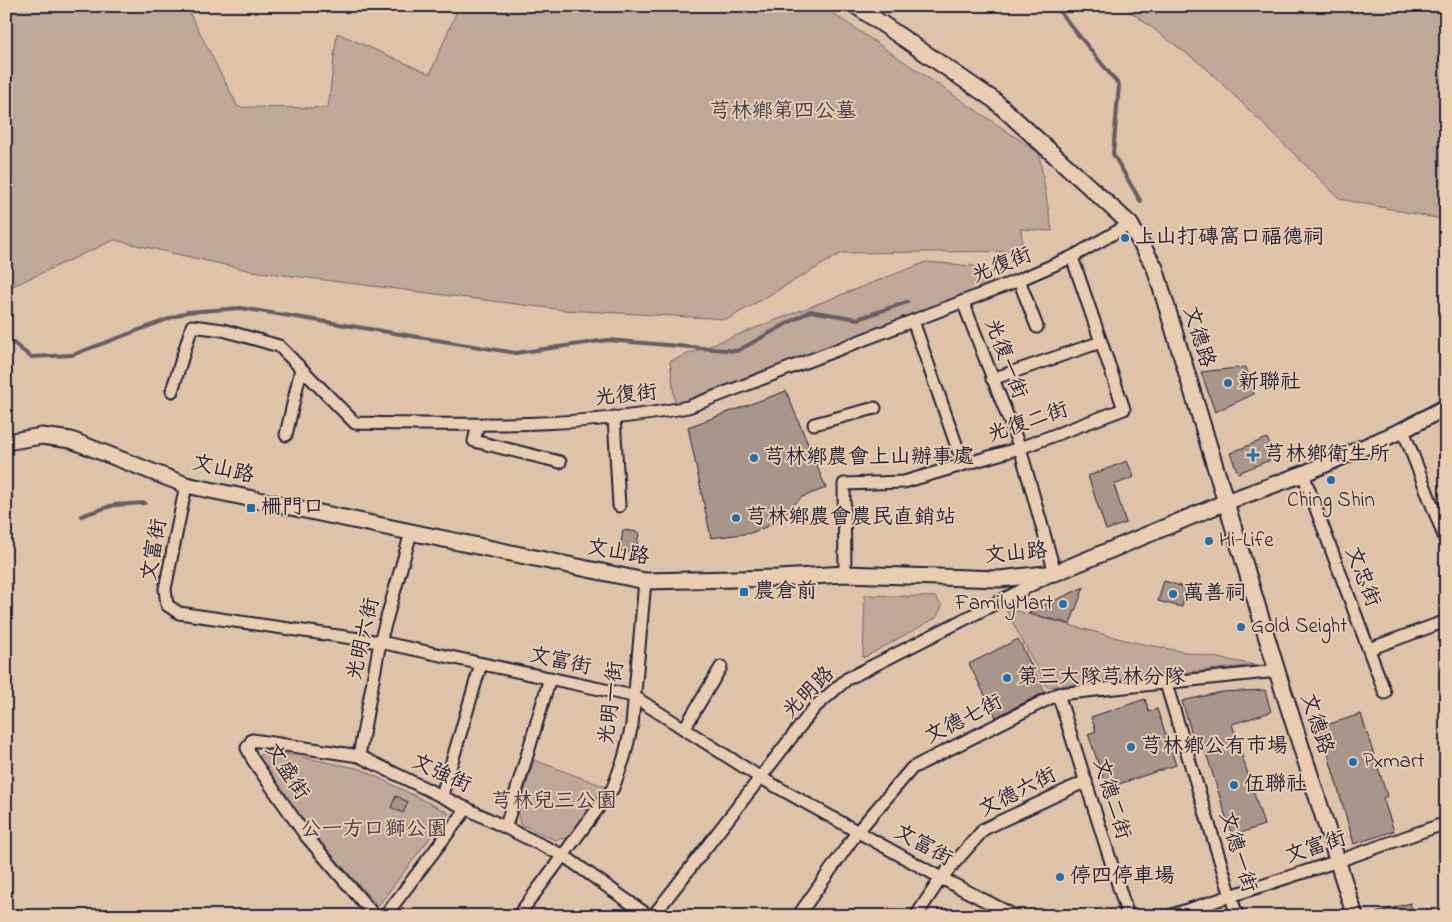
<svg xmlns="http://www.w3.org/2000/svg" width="1452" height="922" font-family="'Indie Flower','LXGW WenKai TC',sans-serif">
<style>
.green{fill:#bfa897;stroke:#706569}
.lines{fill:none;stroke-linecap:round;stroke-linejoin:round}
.stream{stroke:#685d64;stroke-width:4}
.building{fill:#a9968a;stroke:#22223b}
.street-casing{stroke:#22223b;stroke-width:15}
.secondary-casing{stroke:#22223b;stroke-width:19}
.street{stroke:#eacdb0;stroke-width:11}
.secondary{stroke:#eacdb0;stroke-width:15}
.poi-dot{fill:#1f6fb2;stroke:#eacdb0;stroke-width:2}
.labels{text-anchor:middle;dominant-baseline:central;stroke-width:4;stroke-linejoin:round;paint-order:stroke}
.park-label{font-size:21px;fill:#413d4d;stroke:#eacdb0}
.poi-label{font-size:21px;fill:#22223b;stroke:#eacdb0;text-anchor:start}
.street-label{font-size:21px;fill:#22223b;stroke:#eacdb0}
</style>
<rect width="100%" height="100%" fill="#dec3a9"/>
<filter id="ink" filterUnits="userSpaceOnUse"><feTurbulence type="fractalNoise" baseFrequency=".02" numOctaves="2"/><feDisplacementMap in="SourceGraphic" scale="10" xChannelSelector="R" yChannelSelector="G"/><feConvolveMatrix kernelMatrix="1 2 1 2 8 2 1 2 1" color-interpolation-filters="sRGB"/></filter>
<g filter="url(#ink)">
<g class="green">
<polygon points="6,6 186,6 238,107 328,108 337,33 430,74 459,6 822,6 1039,153 1052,231 1021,229 1023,251 842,253 728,319 564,310 252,271 114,240 13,286 6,281"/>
<polygon points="1123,6 1446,6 1446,220 1340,199 1206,68"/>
<polygon points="926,262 974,266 998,286 692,403 675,405 670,361"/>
<polygon points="865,595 935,597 942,606 936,618 863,658"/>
<polygon points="1005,608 1133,642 1255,665 1047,687"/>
<polygon points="267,750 361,769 449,813 378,906 315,837 261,762 260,755"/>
<polygon points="534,760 606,787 567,838 555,840 520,824 518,813"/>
</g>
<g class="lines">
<g class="stream">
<polyline points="1055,6 1119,85 1113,154 1141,202"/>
<polyline points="6,337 31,357 72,355 187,312 241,308 516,353 608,340 737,351 810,311 858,319 907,302"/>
<polyline points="81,516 114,505 145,503"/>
</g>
</g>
<g class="building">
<polygon points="1246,367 1254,394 1215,412 1201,372"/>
<polygon points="786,391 826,488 802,497 773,524 751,533 711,538 688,427"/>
<polygon points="1267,438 1275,458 1238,473 1230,453"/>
<polygon points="1127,461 1134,477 1114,485 1126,523 1106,530 1088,476"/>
<polygon points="623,530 639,532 636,553 620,551"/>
<polygon points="1164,581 1187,588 1182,607 1158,601"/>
<polygon points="1084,587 1070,624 1028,613 1067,595"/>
<polygon points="1018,639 1045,692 996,717 969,664"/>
<polygon points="1265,690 1271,712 1232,724 1264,825 1232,836 1203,743 1195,744 1182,701 1222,692"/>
<polygon points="1145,699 1149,712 1157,709 1176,765 1107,788 1088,734 1096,731 1091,717"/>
<polygon points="1361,714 1387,796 1383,798 1394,831 1354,844 1320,727"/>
<polygon points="396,796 408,802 403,813 391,807"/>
<polygon points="1410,903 1414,916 1376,916 1376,913"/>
</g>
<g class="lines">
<g class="street-casing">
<g id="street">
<polyline points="1019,280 1037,327"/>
<polyline points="913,321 963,464"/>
<polyline points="992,379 1101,342"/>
<path d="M172 391 192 326 223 330 279 346 355 423C465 425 580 428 688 407L1019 280 1072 257 1130 224"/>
<polyline points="614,417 619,506"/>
<polyline points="814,424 875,408"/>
<polyline points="478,425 474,441 560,462"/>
<polyline points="1403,430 1446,541"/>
<polyline points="286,435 301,369"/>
<polyline points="1303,474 1385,693"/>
<polyline points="186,485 165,589 167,605 179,613 380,642 633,696 761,778 941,878 1015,916"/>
<polyline points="845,574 844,484 904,482 1020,448 1124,409 1072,257"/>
<polyline points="1369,649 1446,621"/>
<polyline points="1166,684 1237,916"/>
<polyline points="1058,694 1128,916"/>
<polyline points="684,729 721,667"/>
<polyline points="359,756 380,642 411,533"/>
<polyline points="442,795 481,664"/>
<polyline points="506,826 550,678"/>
<polyline points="375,916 306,836 253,760 247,748 252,740 359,756 564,856 649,916"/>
<polyline points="385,916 467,808"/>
<polyline points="518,916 613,788 624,758 632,725 645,581"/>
<polyline points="653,916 815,707 847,679 1055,573 1020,448 963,302"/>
<polyline points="798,916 858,831 912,768 1058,694 1277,671"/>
<polyline points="916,916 941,878 984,829 1086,781"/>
<polyline points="1169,916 1338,861 1446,823"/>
</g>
</g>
<g class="secondary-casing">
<g id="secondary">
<polyline points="856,6 994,100 1130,224 1155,268 1277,671 1355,916"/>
<polyline points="6,442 42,436 71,440 186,485 645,581 779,578 845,574 1000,579 1055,573 1226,502 1303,474 1403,430 1446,407"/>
</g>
</g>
<use href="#street" class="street"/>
<use href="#secondary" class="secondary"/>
</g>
</g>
<g class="poi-dot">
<circle cx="1125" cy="238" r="5"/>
<circle cx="1228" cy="383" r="5"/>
<path d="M1250.5 447.5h5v5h5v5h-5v5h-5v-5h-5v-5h5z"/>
<circle cx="754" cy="458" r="5"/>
<circle cx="1331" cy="480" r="5"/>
<rect x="246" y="503" width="10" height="10" rx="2.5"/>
<circle cx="736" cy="518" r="5"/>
<circle cx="1209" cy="541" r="5"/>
<rect x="739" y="587" width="10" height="10" rx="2.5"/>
<circle cx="1173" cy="594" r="5"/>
<circle cx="1063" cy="604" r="5"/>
<circle cx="1241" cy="627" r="5"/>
<circle cx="1007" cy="678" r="5"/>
<circle cx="1131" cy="747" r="5"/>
<circle cx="1353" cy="762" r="5"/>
<circle cx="1234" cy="785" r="5"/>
<circle cx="1060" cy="877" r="5"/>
</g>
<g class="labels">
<g class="park-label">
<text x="783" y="112">芎林鄉第四公墓</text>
<text x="554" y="802">芎林兒三公園</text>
<text x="374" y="830">公一方口獅公園</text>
</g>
<g class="poi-label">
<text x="1135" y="238">上山打磚窩口福德祠</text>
<text x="1238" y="383">新聯社</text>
<text x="1264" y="455">芎林鄉衛生所</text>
<text x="764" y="458">芎林鄉農會上山辦事處</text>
<text x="1331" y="501" text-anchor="middle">Ching Shin</text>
<text x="261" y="508">柵門口</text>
<text x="746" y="518">芎林鄉農會農民直銷站</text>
<text x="1219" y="541">Hi-Life</text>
<text x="754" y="592">農倉前</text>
<text x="1183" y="594">萬善祠</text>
<text x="1053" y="604" text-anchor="end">FamilyMart</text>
<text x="1251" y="627">Gold Seight</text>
<text x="1017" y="678">第三大隊芎林分隊</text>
<text x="1141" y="747">芎林鄉公有市場</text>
<text x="1363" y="762">Pxmart</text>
<text x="1244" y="785">伍聯社</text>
<text x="1070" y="877">停四停車場</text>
</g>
<g class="street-label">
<text transform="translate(1002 266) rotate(-22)">光復街</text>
<text transform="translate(1198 337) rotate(73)">文德路</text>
<text transform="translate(1005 359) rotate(69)">光復一街</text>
<text transform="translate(626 396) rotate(-6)">光復街</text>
<text transform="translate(1028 423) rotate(-19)">光復二街</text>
<text transform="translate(223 470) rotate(13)">文山路</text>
<text transform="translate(155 550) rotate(-80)">文富街</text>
<text transform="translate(618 553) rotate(10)">文山路</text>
<text transform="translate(1016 554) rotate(-5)">文山路</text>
<text transform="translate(1362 577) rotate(69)">文忠街</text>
<text transform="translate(364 639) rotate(-77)">光明六街</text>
<text transform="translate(560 662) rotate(12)">文富街</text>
<text transform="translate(809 693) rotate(-45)">光明路</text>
<text transform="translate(612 703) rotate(-83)">光明一街</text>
<text transform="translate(964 720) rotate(-27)">文德七街</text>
<text transform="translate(1316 724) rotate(72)">文德路</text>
<text transform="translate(286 772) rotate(57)">文盛街</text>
<text transform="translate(441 774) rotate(25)">文強街</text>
<text transform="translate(1018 793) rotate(-27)">文德六街</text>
<text transform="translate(1111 799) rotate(73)">文德二街</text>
<text transform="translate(923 846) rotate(29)">文富街</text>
<text transform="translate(1316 848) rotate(-18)">文富街</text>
<text transform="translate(1237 852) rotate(73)">文德一街</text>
</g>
</g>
<rect width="1452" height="922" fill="none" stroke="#eacdb0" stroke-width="25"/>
<rect x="12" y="12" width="1427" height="897" fill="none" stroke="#22223b" stroke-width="2" filter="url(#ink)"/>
</svg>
